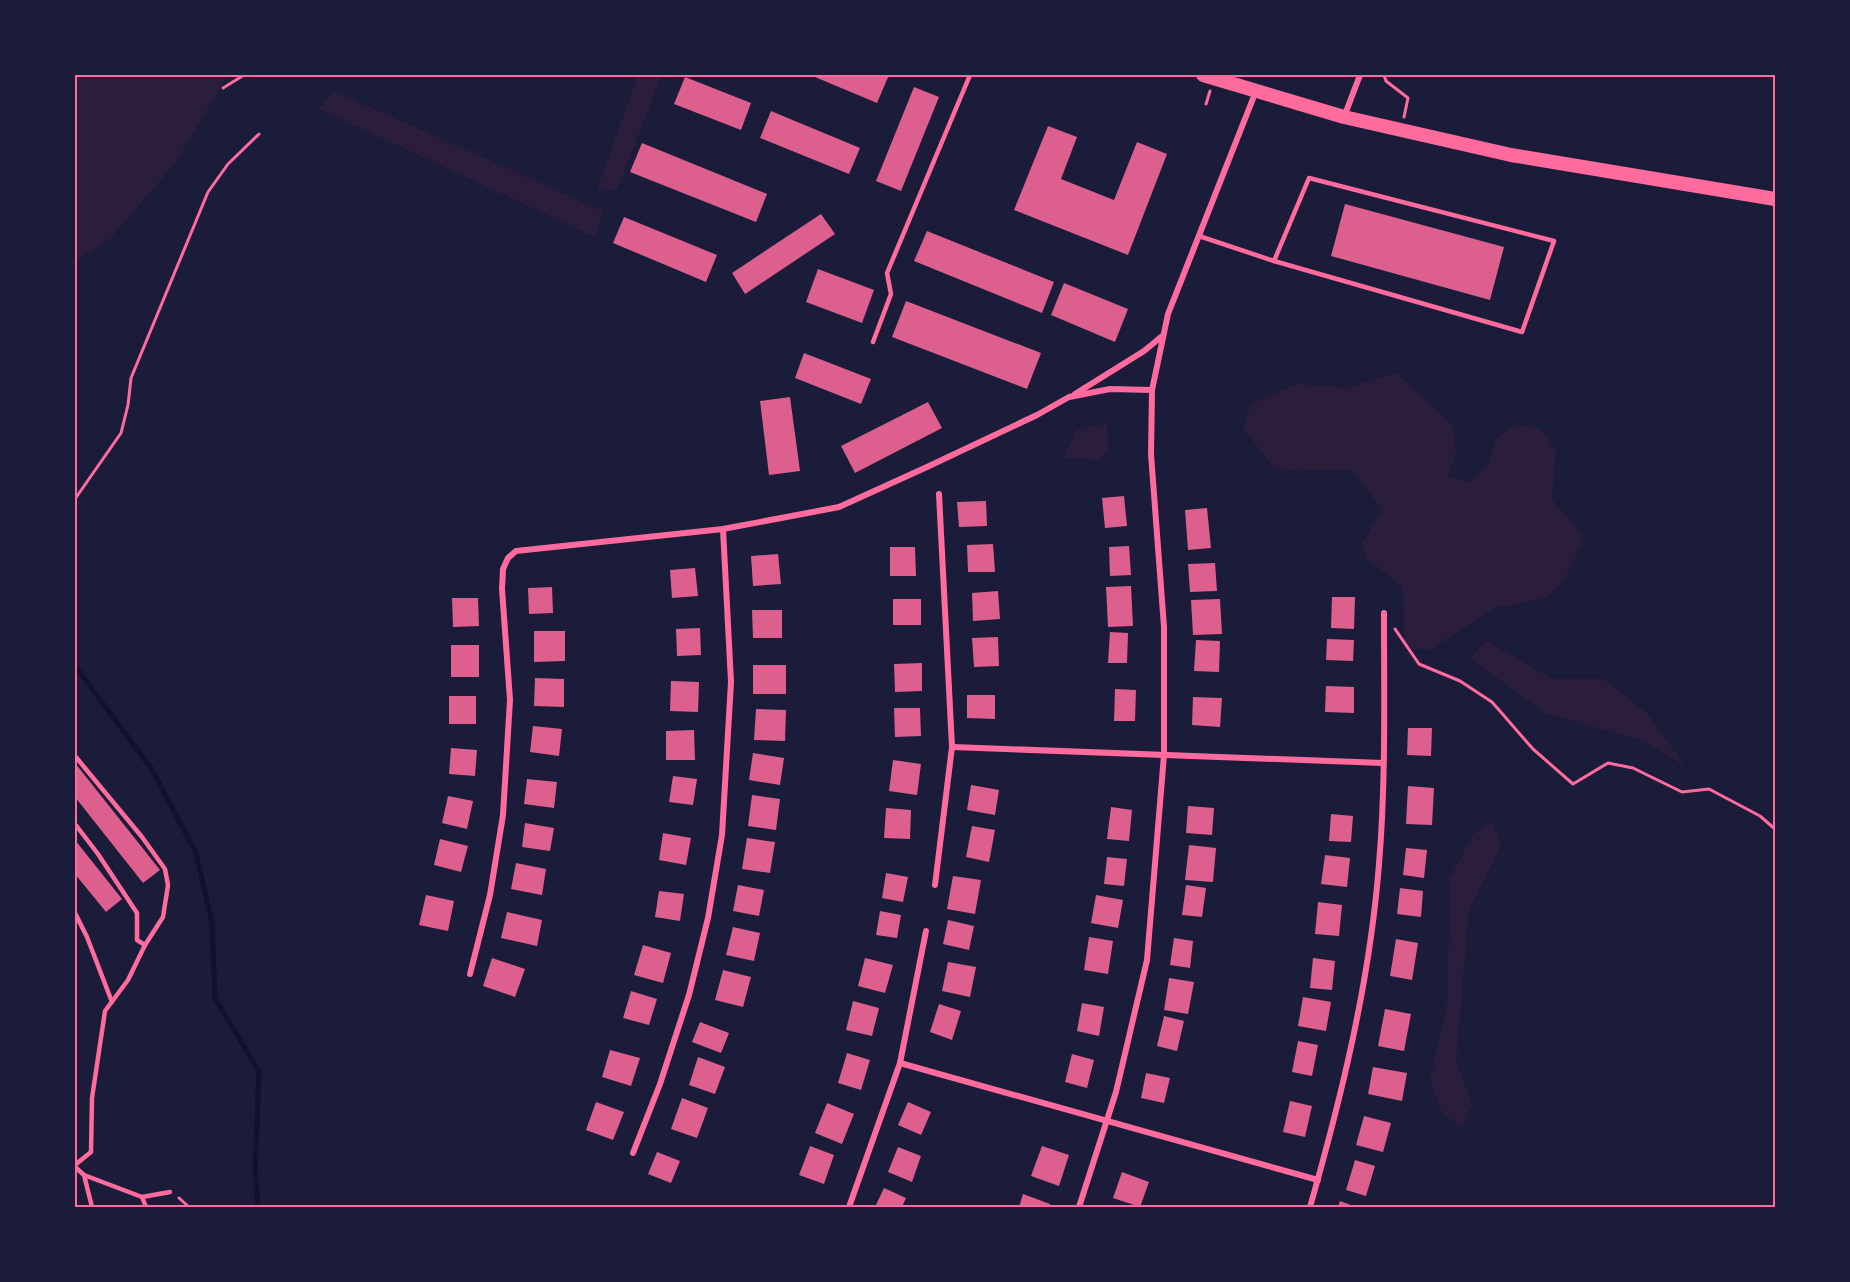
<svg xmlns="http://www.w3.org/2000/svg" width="1850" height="1282" font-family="Commissioner,sans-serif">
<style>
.green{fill:#2a1e3b}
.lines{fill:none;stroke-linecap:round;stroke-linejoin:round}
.stream{stroke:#12122b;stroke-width:5}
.building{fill:#dd5f8e}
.path{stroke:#ff6b9d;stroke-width:3}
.service{stroke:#ff6b9d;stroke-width:4.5}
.minor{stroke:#ff6b9d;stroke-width:6}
.primary{stroke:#ff6b9d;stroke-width:14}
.neatline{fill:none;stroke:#ff6b9d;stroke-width:2}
</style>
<rect width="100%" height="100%" fill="#1b1b3a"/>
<g class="green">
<polygon points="75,75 228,75 175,163 110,239 75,261"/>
<polygon points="638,75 662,75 617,190 597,189"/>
<polygon points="334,91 603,211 595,237 319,109"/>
<polygon points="1397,373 1453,426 1456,452 1447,477 1471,482 1489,464 1496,438 1516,424 1541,429 1556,450 1552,499 1585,537 1563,582 1546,598 1495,608 1431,649 1404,649 1403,587 1366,559 1362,544 1382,509 1351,470 1275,469 1243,429 1251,403 1298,384 1346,388"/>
<polygon points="1107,423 1108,449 1100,460 1063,458 1077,430"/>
<polygon points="1486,641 1553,679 1604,679 1647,713 1686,767 1643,740 1546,714 1470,658"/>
<polygon points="1493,821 1501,845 1469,909 1456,1062 1473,1105 1462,1127 1442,1113 1430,1079 1447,1007 1450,878 1473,834"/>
</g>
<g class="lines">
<polyline class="stream" points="75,666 151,768 196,853 212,923 215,998 259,1071 255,1171 258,1207"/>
</g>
<g class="building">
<polygon points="816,75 889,75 877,103 815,77"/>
<polygon points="685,77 751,103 741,130 674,104"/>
<polygon points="914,87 939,97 901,191 876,181"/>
<polygon points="771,111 860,148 849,174 760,138"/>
<polygon points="1048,126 1077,137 1061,179 1114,200 1137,142 1167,154 1128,255 1014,210"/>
<polygon points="642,143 767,194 756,222 630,172"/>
<polygon points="1345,204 1504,247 1490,300 1331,256"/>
<polygon points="821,214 835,234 745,294 732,273"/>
<polygon points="624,217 717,255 706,282 613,243"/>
<polygon points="927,231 1054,282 1042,313 914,261"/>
<polygon points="818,269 874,290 862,323 806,302"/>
<polygon points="1064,283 1128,309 1115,342 1051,315"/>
<polygon points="906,301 1041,353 1027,389 892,337"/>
<polygon points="804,353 871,379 861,404 795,378"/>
<polygon points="790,397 800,471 769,475 760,401"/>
<polygon points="928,402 942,428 855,473 841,446"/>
<polygon points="1124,496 1127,526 1105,528 1102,498"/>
<polygon points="986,501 987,526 959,527 957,502"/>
<polygon points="1207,508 1211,548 1188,550 1185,510"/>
<polygon points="993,544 995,572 968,572 967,545"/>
<polygon points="1129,546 1131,575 1110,576 1109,547"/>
<polygon points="890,547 915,547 916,576 890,576"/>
<polygon points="778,554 781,584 753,586 751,556"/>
<polygon points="1215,563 1217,591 1190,592 1188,564"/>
<polygon points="695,568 698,596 672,598 670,570"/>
<polygon points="1131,586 1133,626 1108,627 1106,587"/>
<polygon points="552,587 553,613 529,614 528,588"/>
<polygon points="998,591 1000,619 973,621 972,593"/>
<polygon points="1332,597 1355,597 1354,629 1331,628"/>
<polygon points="452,598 478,598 479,626 453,627"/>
<rect x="893" y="599" width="28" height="26"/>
<polygon points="1220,599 1222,634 1193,635 1191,600"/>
<polygon points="752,610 782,610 782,638 753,638"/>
<polygon points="700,628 701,655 677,656 676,629"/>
<polygon points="534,631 565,631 565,661 534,662"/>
<polygon points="1110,632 1128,633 1127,663 1108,663"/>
<polygon points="998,637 999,666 974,667 972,638"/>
<polygon points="1327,639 1354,640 1353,661 1326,660"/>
<polygon points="1196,640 1220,641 1219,672 1194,671"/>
<rect x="451" y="645" width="28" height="32"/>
<polygon points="922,663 922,691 895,692 894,664"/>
<rect x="753" y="665" width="33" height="29"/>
<polygon points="535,678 564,679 564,707 534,706"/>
<polygon points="671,681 699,682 698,712 670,711"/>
<polygon points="1326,686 1354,687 1354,713 1325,712"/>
<polygon points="1115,689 1136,690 1135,721 1114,721"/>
<polygon points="967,695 995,695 995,719 967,718"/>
<rect x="449" y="696" width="27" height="28"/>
<polygon points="1193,697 1222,698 1220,727 1192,725"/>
<polygon points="894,708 920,708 921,736 895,737"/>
<polygon points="756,709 786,710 785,741 754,740"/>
<polygon points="533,726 562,729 559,756 530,752"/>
<polygon points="1408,728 1432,728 1431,756 1407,755"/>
<polygon points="694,730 695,760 666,760 666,731"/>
<polygon points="451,748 477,750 475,776 449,774"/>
<polygon points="753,753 784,758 780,785 749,780"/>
<polygon points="893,760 921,764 917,795 889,791"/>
<polygon points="75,763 160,870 143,883 75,797"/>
<polygon points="673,776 697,779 693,805 669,802"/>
<polygon points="527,779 557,782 554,808 524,804"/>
<polygon points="971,785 999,790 995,815 967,810"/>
<polygon points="1408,786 1434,788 1432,825 1406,824"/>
<polygon points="752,795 780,799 776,830 748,826"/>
<polygon points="448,796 473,801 467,829 442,823"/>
<polygon points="1188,806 1214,808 1212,835 1186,833"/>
<polygon points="1111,807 1132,810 1129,841 1107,839"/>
<polygon points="886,808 911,810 910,839 884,838"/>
<polygon points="1331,814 1353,816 1351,842 1329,841"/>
<polygon points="525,823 554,828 550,851 522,847"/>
<polygon points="972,826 995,830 989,862 966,857"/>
<polygon points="663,833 691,838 686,865 659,860"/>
<polygon points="747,838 775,842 770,873 742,869"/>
<polygon points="440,839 468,846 461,872 434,865"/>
<polygon points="75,840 122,899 106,912 75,874"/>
<polygon points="1189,845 1216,848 1213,882 1185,880"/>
<polygon points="1406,848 1427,850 1424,878 1403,875"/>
<polygon points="1325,855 1350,858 1347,887 1321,884"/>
<polygon points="1107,857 1127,859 1124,886 1104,884"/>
<polygon points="516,863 546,869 542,895 511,889"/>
<polygon points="886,873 908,877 903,902 882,898"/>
<polygon points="953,876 981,880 975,914 947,909"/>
<polygon points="738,885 764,890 759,916 733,911"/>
<polygon points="1186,885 1206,888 1202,917 1182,915"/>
<polygon points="1400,888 1423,891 1421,917 1397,914"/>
<polygon points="659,891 684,894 680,921 655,917"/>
<polygon points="426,895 454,901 448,931 419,925"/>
<polygon points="1096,895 1123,900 1118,928 1091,923"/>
<polygon points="1318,902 1342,905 1339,936 1315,934"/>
<polygon points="880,911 901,915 897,938 876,935"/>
<polygon points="507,912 542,920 537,946 501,938"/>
<polygon points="948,920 974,926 969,950 943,944"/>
<polygon points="733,927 760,933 754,961 726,955"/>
<polygon points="1089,937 1113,941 1108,974 1084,970"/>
<polygon points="1174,938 1193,941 1190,968 1170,965"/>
<polygon points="1396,939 1418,943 1412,980 1390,976"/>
<polygon points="643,945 671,953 663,983 634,975"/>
<polygon points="492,958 525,969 515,997 483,986"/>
<polygon points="865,958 893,965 885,993 858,986"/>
<polygon points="1313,958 1335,961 1332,990 1310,988"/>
<polygon points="948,962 976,967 970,997 942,991"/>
<polygon points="723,970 751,977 743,1007 715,1000"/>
<polygon points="1169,978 1194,982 1188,1014 1164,1010"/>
<polygon points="631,991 657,999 649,1025 623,1018"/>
<polygon points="1303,997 1331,1002 1326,1031 1298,1026"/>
<polygon points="853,1001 879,1008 872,1036 846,1030"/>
<polygon points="1082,1003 1104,1007 1099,1036 1077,1031"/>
<polygon points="939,1004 961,1011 952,1040 930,1032"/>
<polygon points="1385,1009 1411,1014 1404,1051 1378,1046"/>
<polygon points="1164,1016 1184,1021 1177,1051 1157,1046"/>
<polygon points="700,1022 729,1033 721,1053 692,1042"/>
<polygon points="1298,1041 1318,1045 1312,1076 1292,1072"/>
<polygon points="610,1050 640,1058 631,1086 602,1077"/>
<polygon points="847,1053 870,1060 861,1090 838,1083"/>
<polygon points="1072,1054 1094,1060 1087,1088 1065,1082"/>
<polygon points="698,1057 725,1067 715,1094 689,1085"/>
<polygon points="1373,1067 1407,1073 1402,1101 1368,1094"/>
<polygon points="1146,1073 1170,1078 1164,1103 1141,1098"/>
<polygon points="682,1098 708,1108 697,1138 671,1129"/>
<polygon points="1290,1101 1312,1106 1305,1137 1283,1132"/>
<polygon points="596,1102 624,1112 613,1140 586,1130"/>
<polygon points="908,1102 931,1112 921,1135 898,1125"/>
<polygon points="827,1103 854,1114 842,1144 815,1133"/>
<polygon points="1364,1116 1391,1123 1383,1152 1356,1145"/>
<polygon points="810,1146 834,1155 824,1184 799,1175"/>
<polygon points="1042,1146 1069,1155 1059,1186 1031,1176"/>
<polygon points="898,1147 921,1156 912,1182 888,1172"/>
<polygon points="657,1152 680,1161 671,1183 648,1174"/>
<polygon points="1355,1160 1375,1166 1366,1196 1346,1190"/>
<polygon points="1122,1172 1149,1182 1140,1207 1113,1198"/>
<polygon points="884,1188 906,1198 902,1207 875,1207"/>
<polygon points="1023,1194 1050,1204 1049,1207 1019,1207"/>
<polygon points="1340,1201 1356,1207 1338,1207"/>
</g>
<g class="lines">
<g class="path">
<polyline points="1384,75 1386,81 1408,98 1404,117"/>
<polyline points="223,88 244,75"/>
<polyline points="1206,104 1210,91"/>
<polyline points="75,499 121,433 128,405 131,378 208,192 228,164 259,134"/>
<polyline points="1395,629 1419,664 1460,681 1492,702 1533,749 1573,784 1608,763 1633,768 1682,792 1709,789 1760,816 1775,829"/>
<polyline points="179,1198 189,1207"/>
</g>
<g class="service">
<polygon points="1309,178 1554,241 1522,332 1274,261"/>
<polyline points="1199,236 1274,261"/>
<polyline points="873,342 891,294 887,273 970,75"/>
<polyline points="75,756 142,837 165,869 168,885 163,917 145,945 137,940 137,913 98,854 75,824"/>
<polyline points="75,913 87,937 112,1002"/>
<polyline points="75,1165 91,1152 92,1098 105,1011 128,980 145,945"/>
<polyline points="75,1167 84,1175 92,1207"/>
<polyline points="84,1175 142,1197 146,1207"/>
<polyline points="142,1197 170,1192"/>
</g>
<g class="minor">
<polyline points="1344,117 1360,75"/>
<polyline points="1075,394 1144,351 1161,337"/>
<polyline points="952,747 1383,763"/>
<polyline points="935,885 952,747 939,494"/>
<polyline points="470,974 490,895 503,815 510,700 502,589 503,569 508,558 516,551 723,529"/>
<polyline points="900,1063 1318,1180"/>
<polyline points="633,1153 660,1084 689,995 708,918 722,835 731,682 723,529 839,507 927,467 1037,415 1069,397 1110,389 1152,390"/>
<polyline points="849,1207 900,1063 926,931"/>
<polyline points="1079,1207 1116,1092 1147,960 1164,755 1164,627 1151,454 1152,390 1168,314 1256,91"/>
<path d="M1310 1207C1342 1095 1370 980 1379 864 1386 781 1384 696 1384 613"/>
</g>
<polyline class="primary" points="1203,75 1344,117 1511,155 1775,199"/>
</g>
<rect width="1850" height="1282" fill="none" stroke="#1b1b3a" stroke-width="153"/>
<rect x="76" y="76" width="1698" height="1130" class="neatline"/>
</svg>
